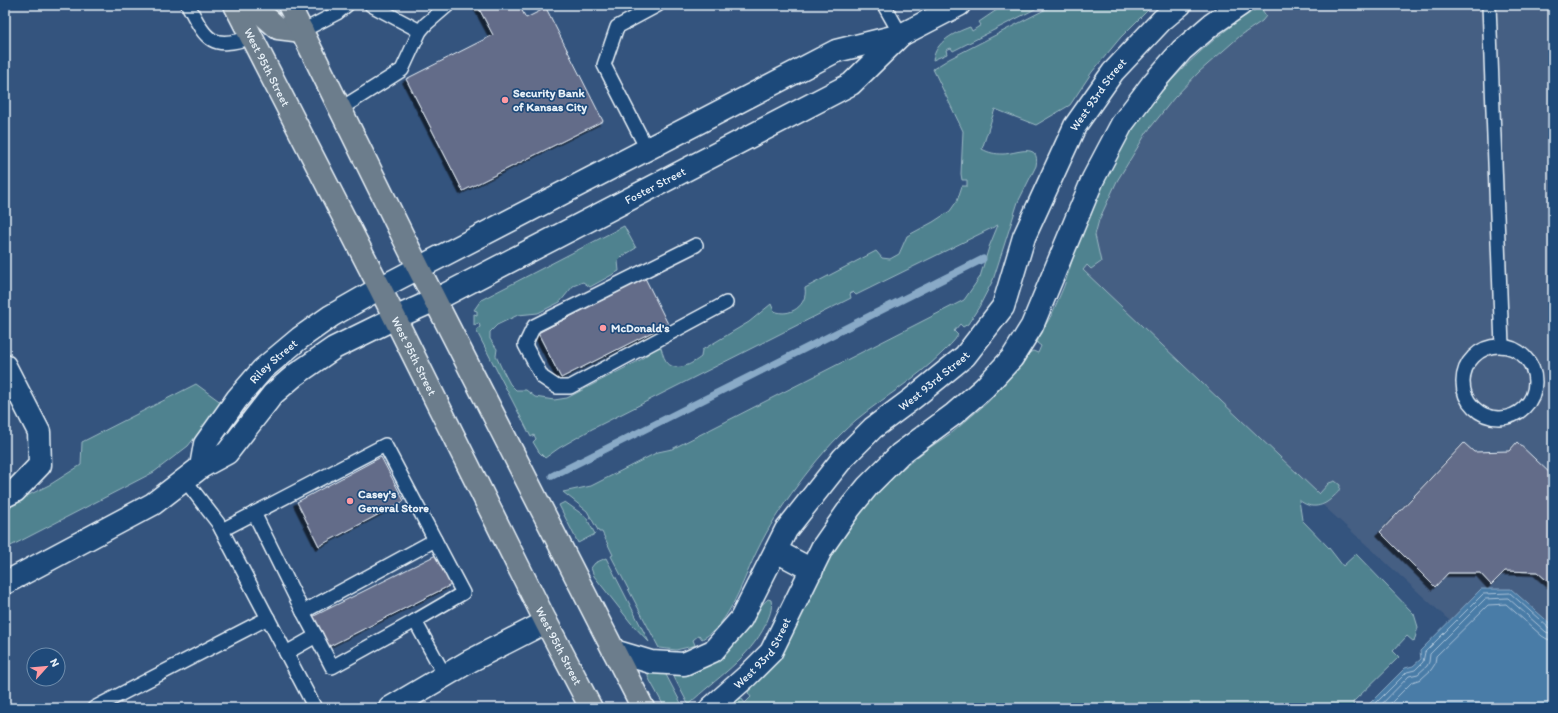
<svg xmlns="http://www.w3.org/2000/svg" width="1558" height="713" font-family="Itim,sans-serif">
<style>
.built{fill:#455e83}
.green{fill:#4f828f;stroke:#9cbac4}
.water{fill:#4a7ba7;stroke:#89aac7}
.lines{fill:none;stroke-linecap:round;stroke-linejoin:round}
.shore{stroke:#a9c2d8;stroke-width:1}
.stream{stroke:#89aac7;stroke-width:7}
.building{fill:#646c89;stroke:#e8f1f8;filter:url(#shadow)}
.lane-casing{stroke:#e8f1f8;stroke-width:16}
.street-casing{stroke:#e8f1f8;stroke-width:25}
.secondary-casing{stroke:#e8f1f8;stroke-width:25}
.primary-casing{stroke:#e8f1f8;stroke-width:25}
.lane{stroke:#1f4a7a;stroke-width:13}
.street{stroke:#1f4a7a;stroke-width:22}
.secondary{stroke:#1f4a7a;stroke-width:22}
.primary{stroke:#6c7d8c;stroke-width:22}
.poi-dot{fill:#ff9aa2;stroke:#1f4a7a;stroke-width:1.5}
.labels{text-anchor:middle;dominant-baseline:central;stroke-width:3.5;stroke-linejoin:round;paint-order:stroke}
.street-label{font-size:12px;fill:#e8f1f8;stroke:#1f4a7a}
.poi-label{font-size:12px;font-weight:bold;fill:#e8f1f8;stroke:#1f4a7a;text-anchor:start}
</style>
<defs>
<filter id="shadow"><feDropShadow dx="-3.5" dy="3.5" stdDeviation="0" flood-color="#0009"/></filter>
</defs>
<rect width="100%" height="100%" fill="#34547e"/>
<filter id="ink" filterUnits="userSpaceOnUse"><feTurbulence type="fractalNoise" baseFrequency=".025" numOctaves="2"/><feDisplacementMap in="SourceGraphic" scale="8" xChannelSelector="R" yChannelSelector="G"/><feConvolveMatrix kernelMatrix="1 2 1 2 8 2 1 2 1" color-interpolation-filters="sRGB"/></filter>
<g filter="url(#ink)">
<polygon class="built" points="1262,5 1553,5 1553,626 1511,589 1481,590 1450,621 1068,273 1082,227 1134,127 1157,97 1191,60 1230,27"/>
<g class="green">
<path d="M1004 5H1043L953 51 951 48 946 50 947 54 933 60C936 41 954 33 970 27L972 31 981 25 979 22Z"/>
<path d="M1054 5H1153L1121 37 1092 72 1070 105 1036 125 995 109 982 149C989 153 995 154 1003 154 1015 154 1041 141 1036 166L1018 202 993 280 979 307 968 324 963 327 960 324 954 331 958 335C954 342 948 347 942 353 916 379 884 397 856 420 834 439 814 463 797 486 782 506 768 528 757 551 744 577 730 625 702 639L699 635 693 640 695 645 693 646 676 650 659 648 611 556 613 555 602 532H599L587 511 563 492 591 486 658 452 672 449 964 300 980 277 989 247 998 225 856 295 853 292 850 294 851 298 592 429 559 448 545 458 539 452 533 442 536 439 534 435 531 437 476 330 480 327 479 323 474 325V314L477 315V311L474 310 481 300 624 226 636 248 623 256 618 261 619 271 590 287 583 282 573 286 560 302 538 313 518 315 497 325 490 332V339L497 349 496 356 501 367 510 384 516 390H526L535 397 554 400 567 398 640 360 660 345C662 350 663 357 666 361 675 374 692 364 701 357L702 350 749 322 771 304 774 311C790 318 808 305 805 288L876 251 882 258 890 259 899 254 907 236 933 222 950 211 957 201 962 186H967V180H962L961 174 963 131 933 69 949 59Z"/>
<path d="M1261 8 1266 16 1262 21 1240 36 1199 72 1174 98 1147 132 1117 181 1099 220 1095 235 1101 262 1091 269 1087 265 1083 270 1319 494 1329 483 1335 481 1340 485C1340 490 1338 493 1334 496 1324 507 1311 510 1299 500L1302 520 1329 548 1343 566 1356 554 1414 614 1418 627 1414 642 1407 636 1393 651 1399 657 1353 702 1354 708H726L741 698 745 703 751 697 748 693 750 688 767 671 789 641 833 551 864 508 876 495 901 470 926 450 953 432 988 402 1007 381 1029 353 1033 351 1038 353 1041 346 1037 343C1040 333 1047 323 1052 314 1056 305 1060 295 1064 286 1074 257 1080 227 1093 200 1129 122 1184 55 1256 9Z"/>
<polygon points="196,384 222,403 188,446 154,472 5,549 5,507 51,484 81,465 82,442"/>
<polygon points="565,502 586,517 595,534 578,543 559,505"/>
<polygon points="606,558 649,642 631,623 594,576 591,568 595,563"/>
<path d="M768 599 771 600C773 609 769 616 766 624 749 659 716 678 689 704L687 702 674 677 676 672 753 613Z"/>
<polygon points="664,671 682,705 683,708 665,708 648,677 648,672"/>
</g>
<polygon class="water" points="1481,589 1511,589 1553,626 1553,708 1365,708 1405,668 1413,666 1421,659 1420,651"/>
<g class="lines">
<g class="shore">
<polyline points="1371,708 1407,672 1415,670 1423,662 1425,652 1483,594 1510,593 1549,628 1553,629"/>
<polyline points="1378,708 1409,676 1418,674 1427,666 1429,662 1430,654 1485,599 1508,598 1546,632 1553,634"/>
<polyline points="1386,708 1412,682 1421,679 1431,670 1435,664 1436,656 1488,605 1506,604 1542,636 1547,639 1553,640"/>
</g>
<polyline class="stream" points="552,476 983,259"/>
</g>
<g class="building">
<polygon points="477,5 519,5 526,18 546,8 603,121 463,191 406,79 493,35"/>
<polygon points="645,278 668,324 561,378 538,333"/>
<polygon points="1517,442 1553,476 1553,584 1552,585 1537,572 1505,571 1491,585 1480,573 1448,573 1435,587 1380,532 1464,443 1474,452 1509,451"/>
<polygon points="381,457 404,501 319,546 297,502"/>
<polygon points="436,555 451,585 328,647 312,617"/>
</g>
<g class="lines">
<g class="lane-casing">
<g id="lane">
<path d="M188 5C206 39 210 51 251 37"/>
<polyline points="371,5 420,31"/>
<polyline points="884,5 901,35"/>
<polyline points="1489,5 1502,346"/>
<polyline points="302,31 337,13 347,5"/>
<polyline points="340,109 402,70 420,31 426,24 448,5"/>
<polyline points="647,149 604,65 617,27 658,5"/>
<polyline points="696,245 534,326 525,345 542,377 557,387 570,387 726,303"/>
<circle cx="1499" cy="382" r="36"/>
<polyline points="185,480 218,523 315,708"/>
<polyline points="254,513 303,612"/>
<polyline points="222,530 385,445 463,593 415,621 445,676"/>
<polyline points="316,636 303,612 435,540"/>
<polyline points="286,653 316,636 332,667 415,621"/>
<polyline points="94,708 268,618"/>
</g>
</g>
<g class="street-casing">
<g id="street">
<polyline points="5,366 39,432 40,465 15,491 5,496"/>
<path id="s1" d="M201 467 205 444 237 399 263 369 300 338 331 316 380 288"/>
<polyline points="776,551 812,570"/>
<polyline points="5,583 153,504 201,467 227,453 273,394 295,375 334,348 395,318"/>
<path id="s2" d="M614 651 651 662 684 664 713 651 741 619 786 530 843 458 873 428 912 399 965 356 1003 307 1024 237 1075 126 1113 72 1162 20 1180 5"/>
<polyline points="390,708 470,661 546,622"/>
<path id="s3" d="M711 708 747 676 771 652 822 548 850 508 868 486 900 454 954 414 984 388 1012 358 1032 326 1093 179 1122 124 1153 83 1182 50 1211 25 1240 5"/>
</g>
</g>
<g class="secondary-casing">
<g id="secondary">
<polyline points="380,288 836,51 901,35 959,5"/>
<path id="s4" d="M395 318 435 300 851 84 901 35"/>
</g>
</g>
<g class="primary-casing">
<g id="primary">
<path id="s5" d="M235 5 380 288 546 622 591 708"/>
<polyline points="257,5 262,14 278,28 302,31"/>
<polyline points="289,5 418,267 643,708"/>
</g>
</g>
<use href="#lane" class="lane"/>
<use href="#street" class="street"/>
<use href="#secondary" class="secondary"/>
<use href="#primary" class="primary"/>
</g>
</g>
<g class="poi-dot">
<circle cx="505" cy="100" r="4"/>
<circle cx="603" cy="328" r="4"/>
<circle cx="350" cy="501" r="4"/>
</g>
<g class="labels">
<g class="street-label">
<text stroke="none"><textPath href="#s5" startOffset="70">West 95th Street</textPath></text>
<text stroke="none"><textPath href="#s2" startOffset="793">West 93rd Street</textPath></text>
<text stroke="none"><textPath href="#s4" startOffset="292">Foster Street</textPath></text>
<text stroke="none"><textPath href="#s5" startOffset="394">West 95th Street</textPath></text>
<text stroke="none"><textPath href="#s1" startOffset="131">Riley Street</textPath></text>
<text stroke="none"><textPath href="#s2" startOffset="457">West 93rd Street</textPath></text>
<text stroke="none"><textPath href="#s5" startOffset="718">West 95th Street</textPath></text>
<text stroke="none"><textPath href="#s3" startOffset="76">West 93rd Street</textPath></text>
</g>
<g class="poi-label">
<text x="513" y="93">Security Bank<tspan x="513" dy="14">of Kansas City</tspan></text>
<text x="611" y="328">McDonald's</text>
<text x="358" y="494">Casey's<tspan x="358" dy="14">General Store</tspan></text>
</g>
</g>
<rect width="1558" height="713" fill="none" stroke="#1f4a7a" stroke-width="20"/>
<rect x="10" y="10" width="1538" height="693" fill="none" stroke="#e8f1f8" stroke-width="1.5" filter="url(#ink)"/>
<g transform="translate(46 667) rotate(63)"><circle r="19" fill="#1f4a7a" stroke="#6f8dac"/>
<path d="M0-3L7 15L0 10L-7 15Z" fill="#ff9aa2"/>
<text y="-6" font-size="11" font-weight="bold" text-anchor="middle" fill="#e8f1f8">N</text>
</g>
</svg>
